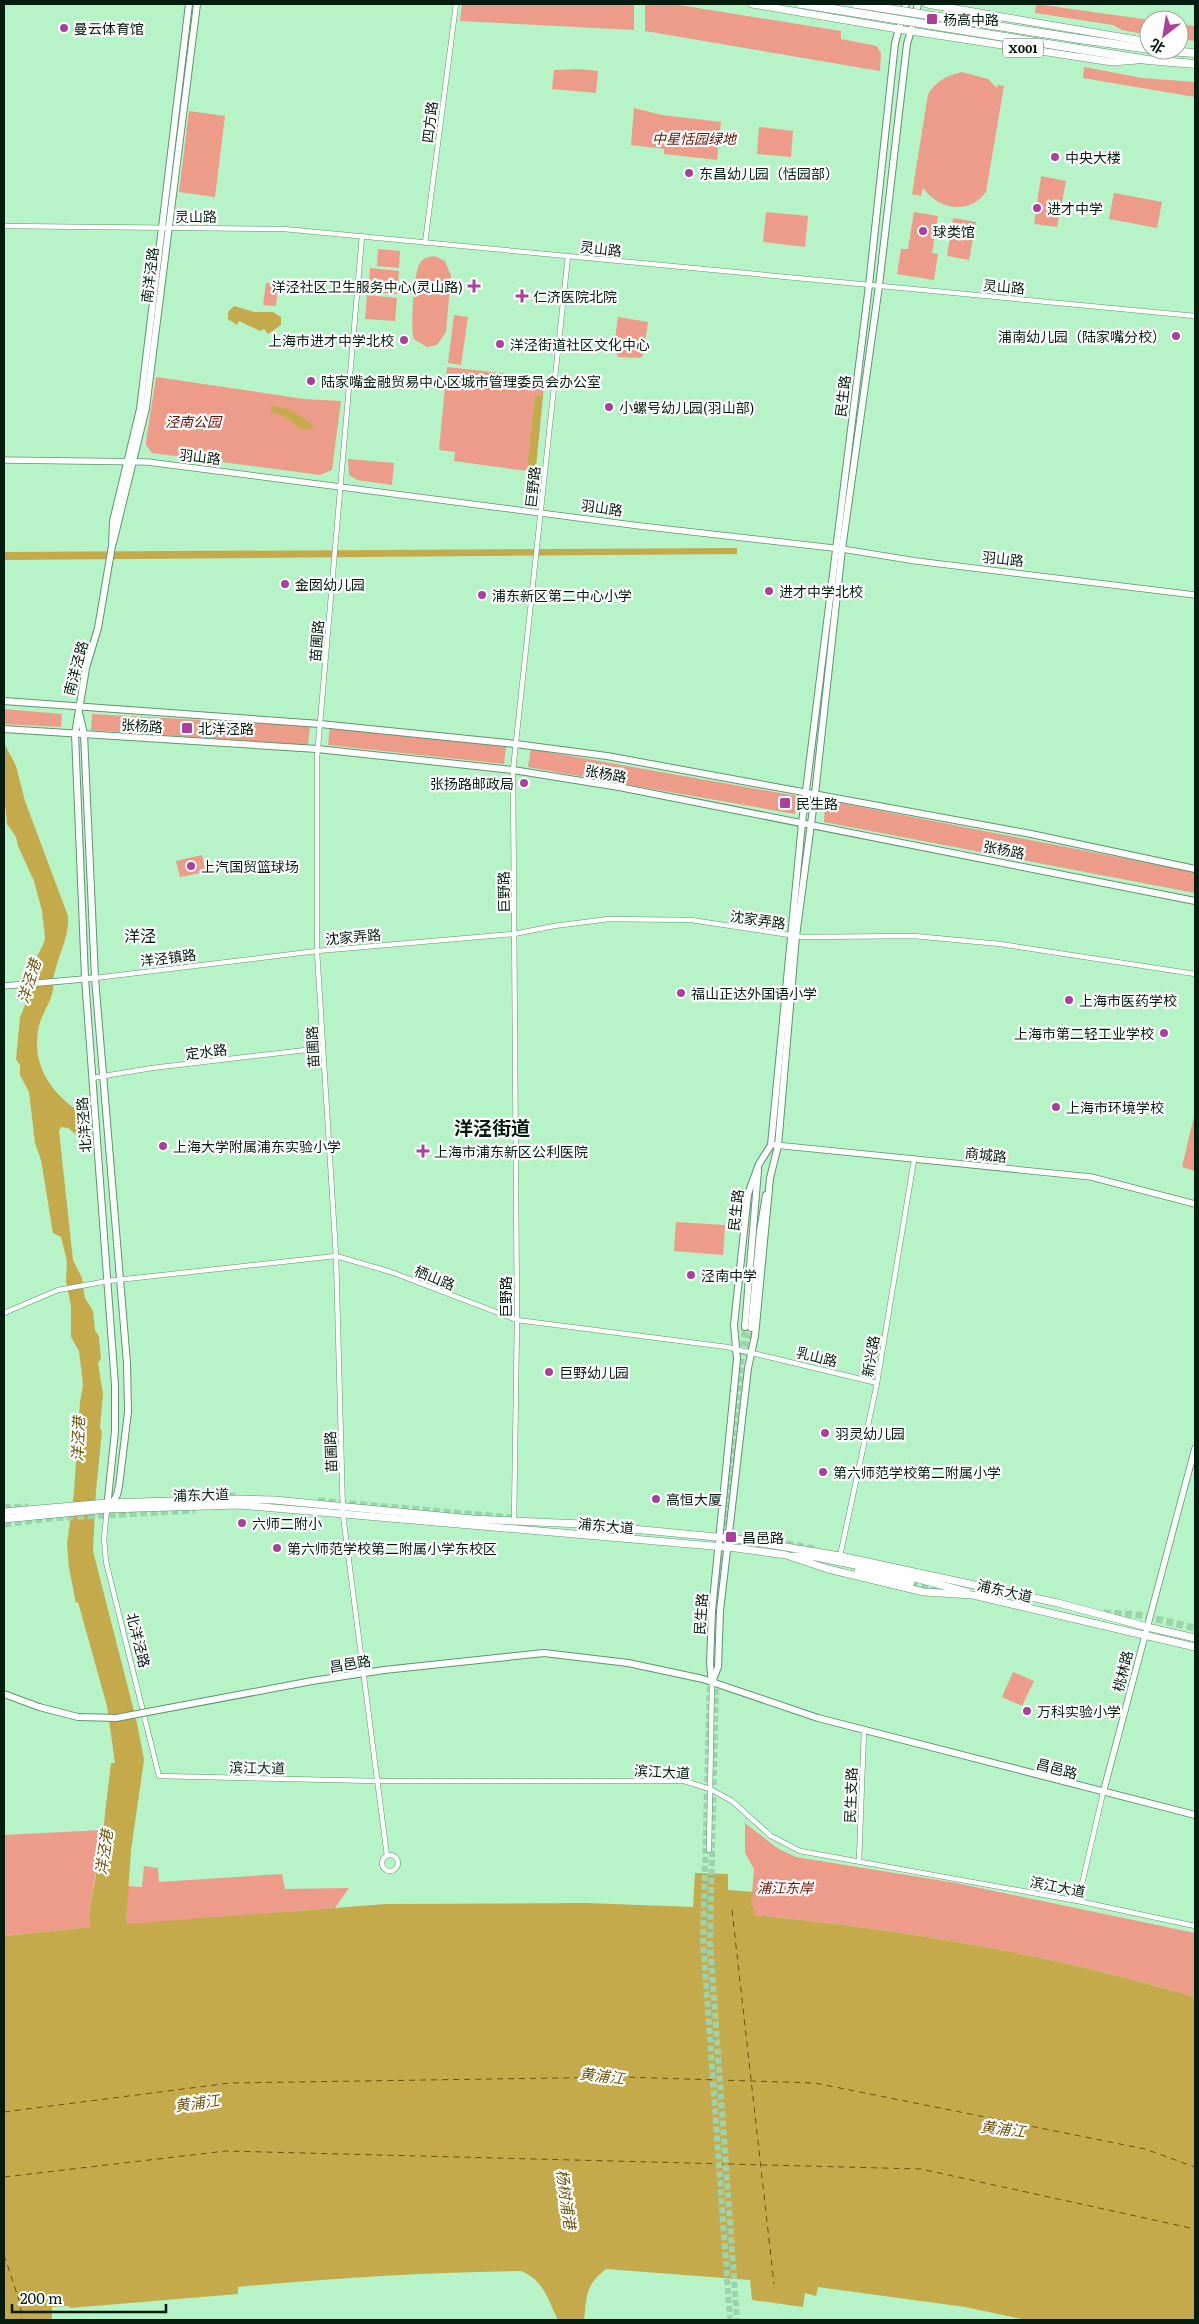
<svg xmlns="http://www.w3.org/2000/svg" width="1199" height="2324" font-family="Literata,'Noto Sans SC',serif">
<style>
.green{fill:#ed9c8a}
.water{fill:#c5aa4c}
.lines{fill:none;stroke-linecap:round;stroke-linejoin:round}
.ferry{stroke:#68550c;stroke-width:1;stroke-dasharray:6 5;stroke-linecap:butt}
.secondary-tunnel{stroke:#9bd3ab;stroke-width:6;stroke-dasharray:6 3;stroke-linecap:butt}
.primary-tunnel{stroke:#9bd3ab;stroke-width:7;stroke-dasharray:7 3.5;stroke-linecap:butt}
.minor-casing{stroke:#5c966e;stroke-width:5.5}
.tertiary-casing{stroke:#5c966e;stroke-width:7}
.secondary-casing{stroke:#5c966e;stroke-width:8}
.primary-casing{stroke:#5c966e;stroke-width:8}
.trunk-casing{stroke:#5c966e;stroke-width:9}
.minor{stroke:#fff;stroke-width:4.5}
.tertiary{stroke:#fff;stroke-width:5.5}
.secondary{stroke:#fff;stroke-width:6}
.primary{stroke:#fff;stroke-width:7}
.trunk{stroke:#fff;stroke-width:8}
.secondary-bridge-casing{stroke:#5c966e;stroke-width:8;stroke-linecap:butt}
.trunk-bridge-casing{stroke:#5c966e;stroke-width:9;stroke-linecap:butt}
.secondary-bridge{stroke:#fff;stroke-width:6}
.trunk-bridge{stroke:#fff;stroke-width:8}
.poi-dot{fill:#ac3f9e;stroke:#fff;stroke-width:2}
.labels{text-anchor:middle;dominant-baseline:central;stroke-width:4.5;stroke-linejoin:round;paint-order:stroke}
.shield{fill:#fff;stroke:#4f6056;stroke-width:1}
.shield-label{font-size:12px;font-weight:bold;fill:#041c0d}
.poi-label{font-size:14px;fill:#041c0d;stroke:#fff;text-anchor:start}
.street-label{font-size:14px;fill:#041c0d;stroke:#fff}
.park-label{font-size:14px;font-style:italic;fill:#651203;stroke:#fff}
.water-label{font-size:15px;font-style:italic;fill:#68550c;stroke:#fff}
.quarter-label{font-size:16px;fill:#041c0d;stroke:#fff}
.district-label{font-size:19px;font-weight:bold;fill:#041c0d;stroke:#fff}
</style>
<rect width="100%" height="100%" fill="#b6f3c7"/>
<g class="green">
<polygon points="462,4 634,4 634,30 460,21"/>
<polygon points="645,4 673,4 841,31 841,39 877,46 881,54 880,71 645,31"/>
<polygon points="1036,4 1150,20 1149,35 1122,30 1113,25 1035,13"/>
<polygon points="1179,24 1195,26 1195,41 1179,39"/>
<polygon points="1084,67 1142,78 1195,82 1195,97 1083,78"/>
<polygon points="578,69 598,71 596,93 552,89 554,70"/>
<path d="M962 72 988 79 997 88 998 85 1004 86 986 192C969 215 939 210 923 188L921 196 912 194 928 94C938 80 946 76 962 72Z"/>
<polygon points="634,108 662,115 721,122 717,160 664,154 664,149 631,145"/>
<polygon points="189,111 225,116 215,197 179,192"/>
<polygon points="759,127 793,131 791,157 757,154"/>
<polygon points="1041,176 1066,181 1057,227 1034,224"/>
<polygon points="1114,193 1162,202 1157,228 1109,219"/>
<polygon points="766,212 808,216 805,247 763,242"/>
<polygon points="914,212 938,216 932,253 938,254 934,280 897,274 901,249 908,249"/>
<polygon points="953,218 976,222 969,260 947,256"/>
<polygon points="378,249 400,251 399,268 377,266"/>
<path d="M435 256 445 261 451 276 446 332 437 345 427 347 414 339C410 331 414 273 419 265 422 258 428 257 435 256Z"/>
<polygon points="370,268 399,271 397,294 368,292"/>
<polygon points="266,283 278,284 276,306 263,305"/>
<polygon points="367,295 397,298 395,321 365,319"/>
<polygon points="454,315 468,317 461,365 448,363"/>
<polygon points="618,317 648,322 643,355 640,358 618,357 614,348"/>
<polygon points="447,367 545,378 543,396 535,395 527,471 454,461 455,452 439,450"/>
<polygon points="156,377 304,399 341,401 332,470 320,475 152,453 146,445 146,441"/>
<polygon points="348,459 394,463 392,485 357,480 349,475"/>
<polygon points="4,709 62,714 61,727 4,724"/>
<polygon points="92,714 310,726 308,745 91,730"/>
<polygon points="330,725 506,746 504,764 328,745"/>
<polygon points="531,749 797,796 795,814 528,767"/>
<polygon points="825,800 1195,872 1195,893 824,822"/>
<polygon points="202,855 206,872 180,877 176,861"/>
<polygon points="1195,1112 1195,1171 1182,1167"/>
<polygon points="676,1222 725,1225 723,1255 674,1251"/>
<polygon points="1013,1672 1034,1681 1022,1706 1002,1697"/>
<path d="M745 1823 777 1848 796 1857 956 1883 1195 1933V1997C1050 1954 904 1930 754 1915L751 1906 754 1869 745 1853Z"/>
<polygon points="103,1830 90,1908 90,1927 4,1936 4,1835"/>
<polygon points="144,1866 158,1868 159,1882 282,1874 285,1889 349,1888 335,1908 126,1925 128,1886 142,1887"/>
</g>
<g class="water">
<polygon points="234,306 254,312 273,312 281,317 281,325 268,334 264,329 260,331 239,321 237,325 228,319 228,312"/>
<polygon points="535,395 543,396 535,477 531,487 525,486"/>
<polygon points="271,406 290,409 315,427 303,430 281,415 271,412"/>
<polygon points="737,548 737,554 4,560 4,552"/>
<path d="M4 743 16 766 25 801 68 916C69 937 60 951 55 971 52 978 55 987 52 994 49 1005 42 1014 39 1026 30 1065 52 1095 84 1115L86 1143 68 1128 61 1127 59 1131 73 1260 82 1278 85 1298 93 1311 95 1330 99 1337 101 1359 98 1363 103 1394 100 1428 102 1431 96 1491 93 1551 137 1723 144 1760 131 1850 126 1924 386 1904 586 1903 693 1907 695 1873 728 1874V1890L753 1892 751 1906 754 1907V1915C904 1930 1051 1954 1195 1997V2320H1026L965 2307 818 2287 816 2296 805 2293 803 2307 752 2300 750 2280 606 2269C585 2285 587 2296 584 2320H558C548 2300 544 2280 521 2271 426 2272 333 2278 238 2287V2294L70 2308 69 2306 52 2307V2320H4V1936L90 1927V1908L101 1848 111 1763H115L107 1706 78 1602 76 1603 69 1568 67 1544 74 1493 80 1402 83 1385 79 1351 71 1337V1307L66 1281 67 1261 61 1237 53 1233 41 1160 35 1143 29 1092 20 1075V1065L16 1059 20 1017 30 993 27 975 43 945 45 938 42 911 34 881 18 846 16 837 7 824 4 794Z"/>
</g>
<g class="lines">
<g class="ferry">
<polyline points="732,1910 774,2284"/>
<polyline points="4,2112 230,2083 622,2077 815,2083 1145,2149 1195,2167"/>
<polyline points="4,2177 226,2151 921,2169 1195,2229"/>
<polyline points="4,2255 20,2303 22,2320"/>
</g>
<g class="secondary-tunnel">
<polyline points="748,1357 751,1328"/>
<polyline points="716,1597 745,1327"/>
<polyline points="710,1677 703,1940 730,2320"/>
<polyline points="716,1680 710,1942 737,2320"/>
</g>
<g class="primary-tunnel">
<polyline points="176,1498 237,1496"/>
<polyline points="318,1501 514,1518"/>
<polyline points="4,1508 28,1507"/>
<polyline points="4,1524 52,1518 195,1510"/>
<polyline points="776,1542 815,1549"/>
<polyline points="911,1583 947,1592"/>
<polyline points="1104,1613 1139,1615 1195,1628"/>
</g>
<g class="minor-casing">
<g id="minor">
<polyline points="4,226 284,229 1195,316"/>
<polyline points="362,236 317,758 317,951 336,1256 343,1515 387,1856"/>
<polyline points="425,243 456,4"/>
<polyline points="95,978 317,951 514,934 554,926 609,919 691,920 803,937 914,936 1000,944 1195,974"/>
<polyline points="92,1078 152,1068 323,1048"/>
<polyline points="4,1313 58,1290 108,1281 336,1256 391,1272 517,1320 727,1347 877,1383"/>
<polyline points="107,1509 104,1539 106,1562 159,1776 377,1781 684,1781 710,1789 732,1801 771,1836 800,1851 1078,1901 1195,1926"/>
<polyline points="514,1522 517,1320 513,770 568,256"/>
<polyline points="840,1556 877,1383 914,1160"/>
<polyline points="709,1850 712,1682"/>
<circle cx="390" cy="1863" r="8"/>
<polyline points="859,1861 864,1730"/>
<polyline points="1078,1901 1103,1793"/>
</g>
</g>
<g class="tertiary-casing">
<g id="tertiary">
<polyline points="4,460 148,462 640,526 842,549 916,561 1195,595"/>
<polyline points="4,986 95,978"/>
<polyline points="775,1145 1091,1177 1195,1204"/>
<polyline points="1103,1793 1195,1448"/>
</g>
</g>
<g class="secondary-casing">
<g id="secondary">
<polyline points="915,17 918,4"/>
<polyline points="113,543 146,408 197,4"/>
<polyline points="4,701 320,724 516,744 607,756 1031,834 1195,869"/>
<polyline points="79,713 84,734 95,978 127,1363 128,1412 119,1486 117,1495 111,1505"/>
<polyline points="4,729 317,749 513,770 619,787 1195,901"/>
<polyline points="745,1327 758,1170"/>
<polyline points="751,1328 760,1231 766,1195"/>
<polyline points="107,1508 115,1431 115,1385 85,978 75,734 86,668 98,628 112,546 113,521 140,409 189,4"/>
<polyline points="312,1681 384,1670 544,1653 628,1663 703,1679 818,1718 1195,1815"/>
<polyline points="712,1682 710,1664 712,1611 737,1359 734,1325 748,1194 759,1164 771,1145 802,823 869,285 895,43 906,4"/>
<polyline points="712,1682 718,1667 720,1611 748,1368 755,1336 770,1178 778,1146 796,936 815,794 842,549 879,286 907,44 912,27"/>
<polyline points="4,1694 39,1707"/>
</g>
</g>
<g class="primary-casing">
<g id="primary">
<polyline points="752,4 898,29 1112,62 1137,60"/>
<polyline points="927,4 1149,42"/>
<polyline points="4,1512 107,1503 237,1499 274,1500 472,1519 581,1524 737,1539 840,1556 1058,1603 1147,1627 1195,1638"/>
<polyline points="4,1519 107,1509 239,1505 736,1548 786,1555 828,1569 924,1592 973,1595 1195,1647"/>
<polyline points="794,1556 816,1557 904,1575 967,1592"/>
<polyline points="858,1571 911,1583"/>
</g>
</g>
<g class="trunk-casing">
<g id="trunk">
<polyline points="1080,39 1149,49"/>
<polyline points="1079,49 1148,60 1195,64"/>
<polyline points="1153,50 1195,53"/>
</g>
</g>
<use href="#minor" class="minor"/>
<use href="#tertiary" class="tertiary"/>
<use href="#secondary" class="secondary"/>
<use href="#primary" class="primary"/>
<use href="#trunk" class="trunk"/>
<g class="secondary-bridge-casing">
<polyline id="secondary-bridge" points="39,1707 78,1717 116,1718 312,1681"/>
</g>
<g class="trunk-bridge-casing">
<g id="trunk-bridge">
<polyline points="802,4 1079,49"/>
<polyline points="857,4 1080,39"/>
</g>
</g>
<use href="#secondary-bridge" class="secondary-bridge"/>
<use href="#trunk-bridge" class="trunk-bridge"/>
</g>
<g class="poi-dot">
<rect x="926" y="13" width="12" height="12" rx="2.5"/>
<circle cx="64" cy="28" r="5"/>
<circle cx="1055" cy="157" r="5"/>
<circle cx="689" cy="173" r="5"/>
<circle cx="1037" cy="208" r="5"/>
<circle cx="923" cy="231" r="5"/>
<path d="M471.5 278.5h5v5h5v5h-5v5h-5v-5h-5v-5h5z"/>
<path d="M519.5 288.5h5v5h5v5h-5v5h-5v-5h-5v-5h5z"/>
<circle cx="1176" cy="336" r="5"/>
<circle cx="404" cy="340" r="5"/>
<circle cx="500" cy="344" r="5"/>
<circle cx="311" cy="381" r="5"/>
<circle cx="609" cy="407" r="5"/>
<circle cx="285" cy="584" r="5"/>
<circle cx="769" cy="591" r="5"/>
<circle cx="482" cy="595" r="5"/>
<rect x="181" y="722" width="12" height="12" rx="2.5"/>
<circle cx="524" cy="783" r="5"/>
<rect x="779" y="797" width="12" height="12" rx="2.5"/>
<circle cx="191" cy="866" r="5"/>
<circle cx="681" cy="993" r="5"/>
<circle cx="1069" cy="1000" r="5"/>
<circle cx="1164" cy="1033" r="5"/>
<circle cx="1056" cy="1107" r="5"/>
<circle cx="163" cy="1146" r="5"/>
<path d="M420.5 1143.5h5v5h5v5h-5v5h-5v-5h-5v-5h5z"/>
<circle cx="691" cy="1275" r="5"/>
<circle cx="549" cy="1372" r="5"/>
<circle cx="825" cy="1433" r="5"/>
<circle cx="823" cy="1472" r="5"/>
<circle cx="656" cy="1499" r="5"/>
<circle cx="242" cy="1523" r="5"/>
<rect x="725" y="1531" width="12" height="12" rx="2.5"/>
<circle cx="277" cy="1548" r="5"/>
<circle cx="1027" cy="1711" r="5"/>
</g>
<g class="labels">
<rect class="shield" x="1003" y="38.5" width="40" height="19" rx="4"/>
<g class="shield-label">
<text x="1023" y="48">X001</text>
</g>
<g class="poi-label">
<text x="943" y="19">杨高中路</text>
<text x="74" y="28">曼云体育馆</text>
<text x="1065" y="157">中央大楼</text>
<text x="699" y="173">东昌幼儿园（恬园部）</text>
<text x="1047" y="208">进才中学</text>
<text x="933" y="231">球类馆</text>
<text x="463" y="286" text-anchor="end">洋泾社区卫生服务中心(灵山路)</text>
<text x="533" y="296">仁济医院北院</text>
<text x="1166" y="336" text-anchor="end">浦南幼儿园（陆家嘴分校）</text>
<text x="394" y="340" text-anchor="end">上海市进才中学北校</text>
<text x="510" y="344">洋泾街道社区文化中心</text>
<text x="321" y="381">陆家嘴金融贸易中心区城市管理委员会办公室</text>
<text x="619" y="407">小螺号幼儿园(羽山部)</text>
<text x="295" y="584">金囡幼儿园</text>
<text x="779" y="591">进才中学北校</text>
<text x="492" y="595">浦东新区第二中心小学</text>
<text x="198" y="728">北洋泾路</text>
<text x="514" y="783" text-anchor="end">张扬路邮政局</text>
<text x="796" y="803">民生路</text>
<text x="201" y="866">上汽国贸篮球场</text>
<text x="691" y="993">福山正达外国语小学</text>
<text x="1079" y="1000">上海市医药学校</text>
<text x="1154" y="1033" text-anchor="end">上海市第二轻工业学校</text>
<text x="1066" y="1107">上海市环境学校</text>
<text x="173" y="1146">上海大学附属浦东实验小学</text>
<text x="434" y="1151">上海市浦东新区公利医院</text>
<text x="701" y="1275">泾南中学</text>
<text x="559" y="1372">巨野幼儿园</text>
<text x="835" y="1433">羽灵幼儿园</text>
<text x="833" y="1472">第六师范学校第二附属小学</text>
<text x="666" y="1499">高恒大厦</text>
<text x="252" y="1523">六师二附小</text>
<text x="742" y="1537">昌邑路</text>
<text x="287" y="1548">第六师范学校第二附属小学东校区</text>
<text x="1037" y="1711">万科实验小学</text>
</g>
<g class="street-label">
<text transform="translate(429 122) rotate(-83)">四方路</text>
<text transform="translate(196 216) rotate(-1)">灵山路</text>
<text transform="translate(601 248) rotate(6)">灵山路</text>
<text transform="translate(149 275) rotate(-83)">南洋泾路</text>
<text transform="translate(1004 286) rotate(5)">灵山路</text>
<text transform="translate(842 396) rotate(-83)">民生路</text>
<text transform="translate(200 456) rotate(7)">羽山路</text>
<text transform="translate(532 487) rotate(-84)">巨野路</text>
<text transform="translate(602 507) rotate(8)">羽山路</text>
<text transform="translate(1003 558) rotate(6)">羽山路</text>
<text transform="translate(316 641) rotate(-85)">苗圃路</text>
<text transform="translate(75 668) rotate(-75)">南洋泾路</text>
<text transform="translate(142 725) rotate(4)">张杨路</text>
<text transform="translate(606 773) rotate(10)">张杨路</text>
<text transform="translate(1004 849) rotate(11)">张杨路</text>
<text transform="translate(503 892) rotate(-91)">巨野路</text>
<text transform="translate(758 919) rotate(8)">沈家弄路</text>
<text transform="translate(353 936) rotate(-5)">沈家弄路</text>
<text transform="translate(168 957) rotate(-7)">洋泾镇路</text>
<text transform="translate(312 1047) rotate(-93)">苗圃路</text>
<text transform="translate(206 1051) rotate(-7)">定水路</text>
<text transform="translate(83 1125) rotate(-94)">北洋泾路</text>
<text transform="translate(986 1154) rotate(6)">商城路</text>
<text transform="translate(735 1210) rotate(-83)">民生路</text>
<text transform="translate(435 1277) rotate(22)">栖山路</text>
<text transform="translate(505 1297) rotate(-90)">巨野路</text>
<text transform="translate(817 1356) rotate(14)">乳山路</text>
<text transform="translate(870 1356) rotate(-80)">新兴路</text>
<text transform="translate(330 1452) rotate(-92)">苗圃路</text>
<text transform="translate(201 1494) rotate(-2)">浦东大道</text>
<text transform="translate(606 1525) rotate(5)">浦东大道</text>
<text transform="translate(1005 1590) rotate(13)">浦东大道</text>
<text transform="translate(700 1614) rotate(-86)">民生路</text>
<text transform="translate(139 1640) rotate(76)">北洋泾路</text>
<text transform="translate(350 1663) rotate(-9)">昌邑路</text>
<text transform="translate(1122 1671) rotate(-76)">桃林路</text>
<text transform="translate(257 1767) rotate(1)">滨江大道</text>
<text transform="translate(1057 1768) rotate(15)">昌邑路</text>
<text transform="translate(662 1771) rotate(3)">滨江大道</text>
<text transform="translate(850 1795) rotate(-88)">民生支路</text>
<text transform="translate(1058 1886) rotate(11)">滨江大道</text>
</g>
<g class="park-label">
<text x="694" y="138">中星恬园绿地</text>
<text x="193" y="421">泾南公园</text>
<text x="785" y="1887">浦江东岸</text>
</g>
<g class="water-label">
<text transform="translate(28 981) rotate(-73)">洋泾港</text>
<text transform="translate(77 1439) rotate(-88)">洋泾港</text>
<text transform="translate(103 1852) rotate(-82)">洋泾港</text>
<text transform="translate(602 2075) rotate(7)">黄浦江</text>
<text transform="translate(197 2102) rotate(-8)">黄浦江</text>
<text transform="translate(1003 2128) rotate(7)">黄浦江</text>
<text transform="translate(567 2199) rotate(82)">杨树浦港</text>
</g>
<g class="quarter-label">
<text x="140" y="935">洋泾</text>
</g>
<g class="district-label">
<text x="492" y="1127">洋泾街道</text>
</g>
</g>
<rect width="1199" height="2324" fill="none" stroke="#041c0d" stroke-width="10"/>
<g transform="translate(1164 35) rotate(211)"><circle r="24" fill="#ffffff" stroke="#9ba49e"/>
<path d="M0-4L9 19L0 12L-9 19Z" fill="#ac3f9e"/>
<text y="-8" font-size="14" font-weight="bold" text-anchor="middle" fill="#041c0d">北</text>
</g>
<path d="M12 2304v8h154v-8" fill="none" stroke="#041c0d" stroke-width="2.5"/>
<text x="20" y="2304" font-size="15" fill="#041c0d" stroke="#ffffff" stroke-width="4" paint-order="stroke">200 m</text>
</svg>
